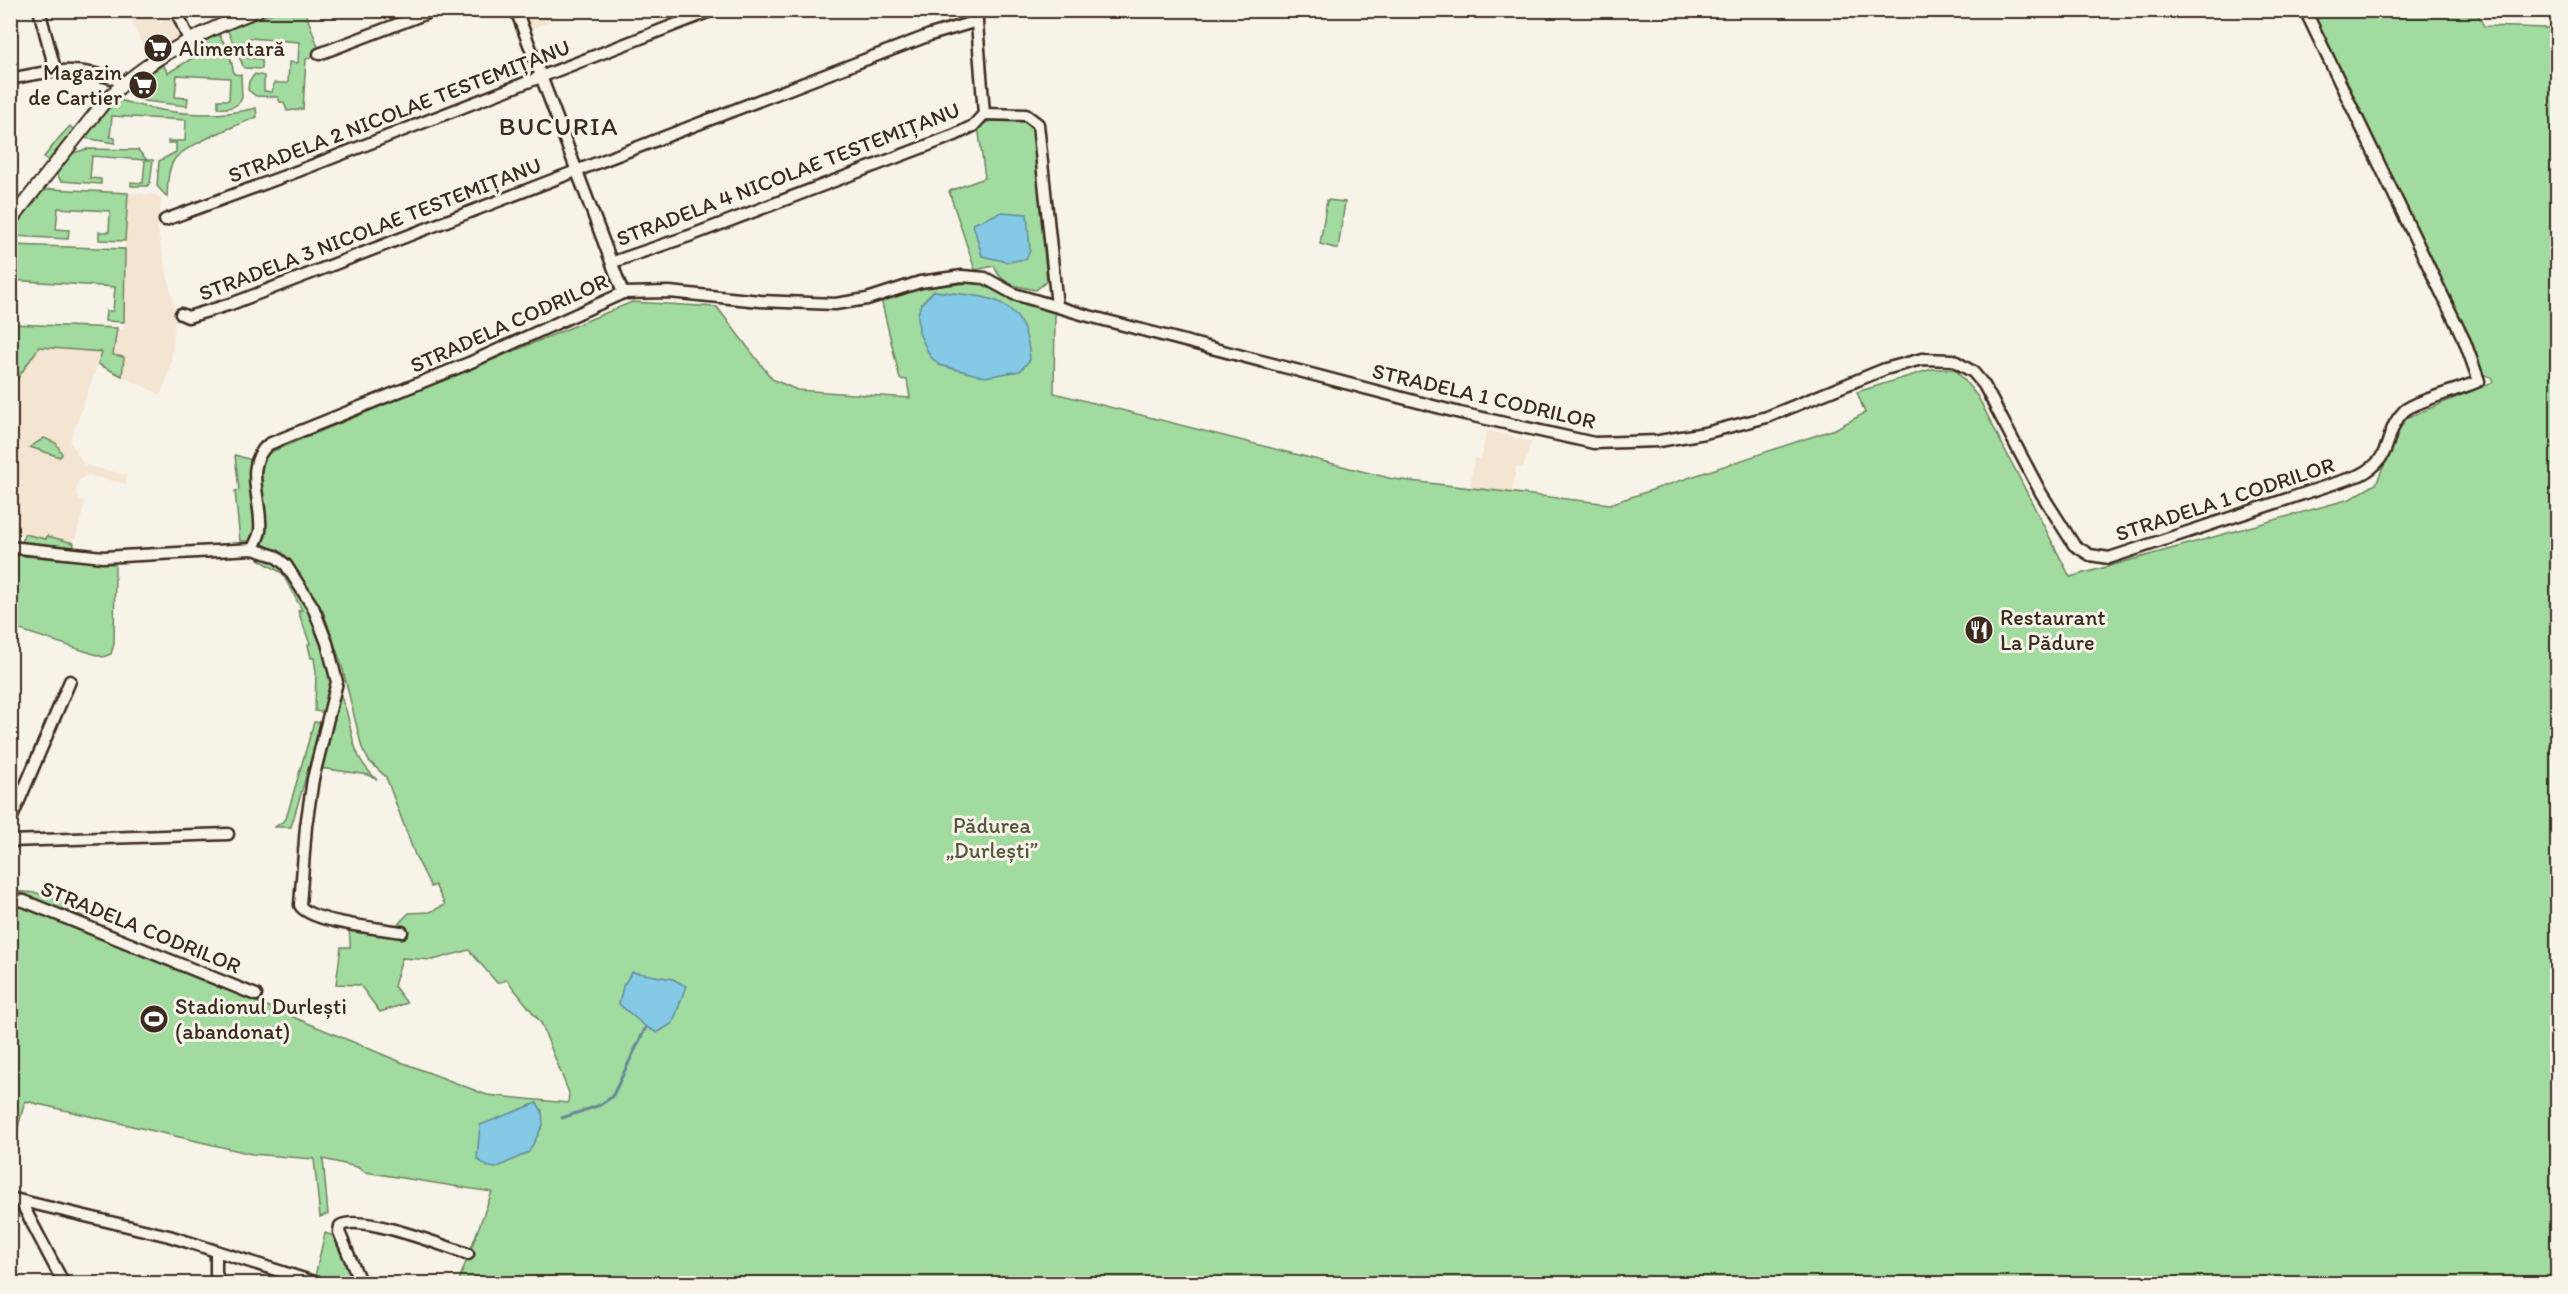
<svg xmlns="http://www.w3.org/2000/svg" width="2568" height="1294" font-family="Itim,sans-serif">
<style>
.built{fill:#f4e4d2}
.green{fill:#a1dba0;stroke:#6e825f;stroke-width:1.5}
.water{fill:#84c9e5;stroke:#678995;stroke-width:1.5}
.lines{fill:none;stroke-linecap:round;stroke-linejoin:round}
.stream{stroke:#678995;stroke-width:3}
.minor-casing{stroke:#3b2a1e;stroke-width:15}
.tertiary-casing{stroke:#3b2a1e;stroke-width:16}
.minor{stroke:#f7f3e8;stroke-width:10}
.tertiary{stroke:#f7f3e8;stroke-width:12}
.labels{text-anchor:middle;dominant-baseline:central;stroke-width:6;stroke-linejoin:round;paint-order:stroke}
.poi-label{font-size:22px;fill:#3b2a1e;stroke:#f7f3e8;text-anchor:start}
.street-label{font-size:22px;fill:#3b2a1e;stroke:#f7f3e8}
.park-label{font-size:22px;fill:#54563e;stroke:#f7f3e8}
.quarter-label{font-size:26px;letter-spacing:1.5px;fill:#3b2a1e;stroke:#f7f3e8}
</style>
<rect width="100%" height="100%" fill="#f7f3e8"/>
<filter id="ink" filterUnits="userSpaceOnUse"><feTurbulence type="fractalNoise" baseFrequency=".0167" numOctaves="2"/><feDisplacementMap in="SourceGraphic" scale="12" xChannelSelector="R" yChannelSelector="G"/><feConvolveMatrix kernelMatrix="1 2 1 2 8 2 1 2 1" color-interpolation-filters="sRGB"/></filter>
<g filter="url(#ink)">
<g class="built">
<polygon points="128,11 151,11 159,24 175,16 183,36 148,58"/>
<polygon points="521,11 555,11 558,18 528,30"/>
<polygon points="128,193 155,195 161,198 159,221 157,228 175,310 175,321 171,363 161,395 122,376 124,357 113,356 117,328 124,329 125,241"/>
<polygon points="38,347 102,352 70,441 84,465 127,475 126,484 88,475 79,480 76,492 80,500 85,502 74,543 47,536 46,540 11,531 11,388"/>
<polygon points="1487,430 1531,442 1523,468 1516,467 1512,493 1470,488 1474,458 1481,459"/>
</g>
<g class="green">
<polygon points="278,11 305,11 321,55 306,59 303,109 287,111 284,102 280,102 278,97 256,96 248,90 249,81 255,74 264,76 264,91 272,92 274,83 288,83 289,62 298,63 299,42 250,38 248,58 262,59 262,69 244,68 227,29"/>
<path d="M2308 11H2476L2484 26 2547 28 2557 25V1283H458L492 1192 365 1172 357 1167 323 1159 328 1214 320 1217 314 1159 252 1154 25 1101 11 1154V903L23 904 396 1060 487 1095 568 1103 569 1093 541 1023 507 980 497 983 469 950 433 960 402 958 394 986 407 1003 380 1012 360 985 336 984 341 947H350C351 937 347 929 350 919L356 923 395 927 409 913 430 912 445 905 435 885 431 887 415 855 386 777 369 761 362 748 342 666 323 611 288 559 262 543 260 466 266 454 632 302 717 307 772 379 797 390 910 398 907 380 900 379 881 299 930 287 980 282 991 285 1016 301 1045 310 1046 307 1055 312 1054 393 1393 479 1610 504 1835 429 1865 413 1857 392 1932 369H1955L1978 397 2070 577 2350 499 2376 484 2404 419 2493 382 2491 377 2485 375 2480 369Z"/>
<path d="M218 33 229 51 234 74 241 75 242 98C237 108 228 109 218 108V100H229L230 78 177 75 175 97 188 98 187 106 144 101 130 93 129 89 131 86 163 65 168 73 196 56 191 48Z"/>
<path d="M116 99C161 113 209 120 256 108L257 117C240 124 182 146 174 160 167 171 168 185 167 197L157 186 159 161 176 152V143H168V141H185L186 120 112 116 110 137 115 138V143L84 138Z"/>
<path d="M990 121 1028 122 1033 127 1047 281 1036 290C1019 287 1001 285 994 266L975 270 949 191 985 178 978 126Z"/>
<polygon points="70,126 74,130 49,162 44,157 58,139"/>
<polygon points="87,149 138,150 147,160 153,160 150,183 147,186 131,186 131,182 143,183 145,160 92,156 90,178 101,179 101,184 61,181 56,173 73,153"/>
<polygon points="50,189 128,193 125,241 99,240 99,232 109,232 110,211 58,208 56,229 69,230 68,239 13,236 11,232 41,192"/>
<polygon points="1327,200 1345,202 1338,249 1320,244"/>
<polygon points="11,245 125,249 124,322 105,321 106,311 113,311 115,287 11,280"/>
<polygon points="11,324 117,328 113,355 124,357 122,376 98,364 102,352 39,347 11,388"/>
<polygon points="44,438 56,443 62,454 60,457 30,447"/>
<polygon points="235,455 252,460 257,533 253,541 240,541 235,491 239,490"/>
<polygon points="24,534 46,539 47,536 74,543 73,550 22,544"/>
<polygon points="14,555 115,564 114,644 111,654 103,657 11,627 11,559"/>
<polygon points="260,555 282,566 306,601 331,666 331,684 326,713 315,711 316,672 314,658 311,658 308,645 310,644 298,611 302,610 282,573 258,559"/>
<path d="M338 692C350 711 349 733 357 752 361 763 369 772 377 780L369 775 320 768Z"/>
<polygon points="314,722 322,723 291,827 275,827 286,819"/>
<polygon points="11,891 37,893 70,904 75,913 88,918 87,922 11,896"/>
<polygon points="325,1233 334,1236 357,1283 337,1283 315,1276"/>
</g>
<g class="water">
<polygon points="1002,212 1027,214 1030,251 1026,259 1008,262 982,256 973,224"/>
<path d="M934 291C985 297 1026 293 1030 360L1020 371 985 377 939 365 930 356 919 333 918 314 921 304Z"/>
<polygon points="632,972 673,979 686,986 673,1023 657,1033 646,1027 619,1004 623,986"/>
<polygon points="537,1103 542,1111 543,1125 529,1152 496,1168 488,1167 477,1159 480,1125"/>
</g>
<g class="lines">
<polyline class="stream" points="562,1118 600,1105 612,1097 646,1027"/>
<g class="minor-casing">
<g id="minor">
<polyline points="39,10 55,69"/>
<polyline points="176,10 189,40"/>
<polyline points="516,10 623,293"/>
<polyline points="976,10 984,114"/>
<polyline points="319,54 435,10"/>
<path d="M10 79C56 69 79 66 124 82"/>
<polyline points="984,114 1026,115 1038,124 1057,306"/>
<polyline points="165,220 293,173 713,10"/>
<polyline points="613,262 692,235 955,135 973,126 984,114"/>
<polyline points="181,314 188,317 231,304 833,72 930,35 977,21"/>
<path d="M10 547 103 557 253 549 275 556 286 565 313 607 327 643 337 682 313 779 306 826 300 905C308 922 383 929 402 932"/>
<path d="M253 549C255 543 259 537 260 531 263 502 242 465 269 444L469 363 623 293 669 292 760 301 835 304 867 299 920 282 962 276 985 278 1014 294 1085 315 1460 413 1594 443 1659 441 1705 433 1744 423 1767 417 1885 369 1922 359 1953 360 1973 372 1984 385 2041 493 2074 545 2090 555 2109 558 2360 475C2396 457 2382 433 2404 411 2415 401 2462 389 2479 381L2465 342 2305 10"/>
<polyline points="10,822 70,681"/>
<polyline points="10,841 228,834"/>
<polyline points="10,899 24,901 256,995"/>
<polyline points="10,1198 169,1236 320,1284"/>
<polyline points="21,1202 64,1284"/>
<polyline points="216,1252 216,1274 221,1284"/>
<path d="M361 1284 339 1232 340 1226C359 1213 444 1246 468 1254"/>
</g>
</g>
<g class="tertiary-casing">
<path id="tertiary" d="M10 221 106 100C148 58 203 31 258 10"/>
</g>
<use href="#minor" class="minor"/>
<use href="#tertiary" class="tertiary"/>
</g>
</g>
<defs>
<g id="supermarket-disc" transform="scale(1.5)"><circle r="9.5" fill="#3b2a1e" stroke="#f7f3e8"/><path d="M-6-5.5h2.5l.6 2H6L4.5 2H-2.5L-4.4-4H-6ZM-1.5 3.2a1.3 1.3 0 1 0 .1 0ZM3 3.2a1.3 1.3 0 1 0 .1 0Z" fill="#fff"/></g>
<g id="restaurant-disc" transform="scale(1.5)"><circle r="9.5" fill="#3b2a1e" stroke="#f7f3e8"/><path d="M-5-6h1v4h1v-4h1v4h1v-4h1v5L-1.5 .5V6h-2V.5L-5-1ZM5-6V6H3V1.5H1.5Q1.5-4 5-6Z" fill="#fff"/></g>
<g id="stadium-disc" transform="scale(1.5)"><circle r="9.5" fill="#3b2a1e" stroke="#f7f3e8"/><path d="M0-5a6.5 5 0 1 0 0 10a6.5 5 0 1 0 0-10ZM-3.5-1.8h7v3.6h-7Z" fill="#fff"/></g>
</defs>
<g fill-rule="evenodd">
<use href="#supermarket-disc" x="158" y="48"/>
<use href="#supermarket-disc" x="143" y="85"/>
<use href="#restaurant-disc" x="1979" y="630"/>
<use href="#stadium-disc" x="154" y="1019"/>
</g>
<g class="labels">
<g class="poi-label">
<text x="179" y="48">Alimentară</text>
<text x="122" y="72" text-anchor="end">Magazin<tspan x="122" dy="25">de Cartier</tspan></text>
<text x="2000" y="617">Restaurant<tspan x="2000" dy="25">La Pădure</tspan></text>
<text x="175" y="1006">Stadionul Durlești<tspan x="175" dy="25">(abandonat)</tspan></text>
</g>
<g class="street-label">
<text transform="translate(399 111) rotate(-21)">STRADELA 2 NICOLAE TESTEMIȚANU</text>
<text transform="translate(788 174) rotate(-21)">STRADELA 4 NICOLAE TESTEMIȚANU</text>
<text transform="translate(370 229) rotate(-21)">STRADELA 3 NICOLAE TESTEMIȚANU</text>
<text transform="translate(509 323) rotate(-24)">STRADELA CODRILOR</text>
<text transform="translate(1484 396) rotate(13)">STRADELA 1 CODRILOR</text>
<text transform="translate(2225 499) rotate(-18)">STRADELA 1 CODRILOR</text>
<text transform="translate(141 927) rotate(22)">STRADELA CODRILOR</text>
</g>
<g class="park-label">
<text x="992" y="825">Pădurea<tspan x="992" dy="25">„Durlești”</tspan></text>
</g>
<g class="quarter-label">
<text x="559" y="126">BUCURIA</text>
</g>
</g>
<rect width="2568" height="1294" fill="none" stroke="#f7f3e8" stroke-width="36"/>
<rect x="18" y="18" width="2532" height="1258" fill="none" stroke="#3b2a1e" stroke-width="2" filter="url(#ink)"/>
</svg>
